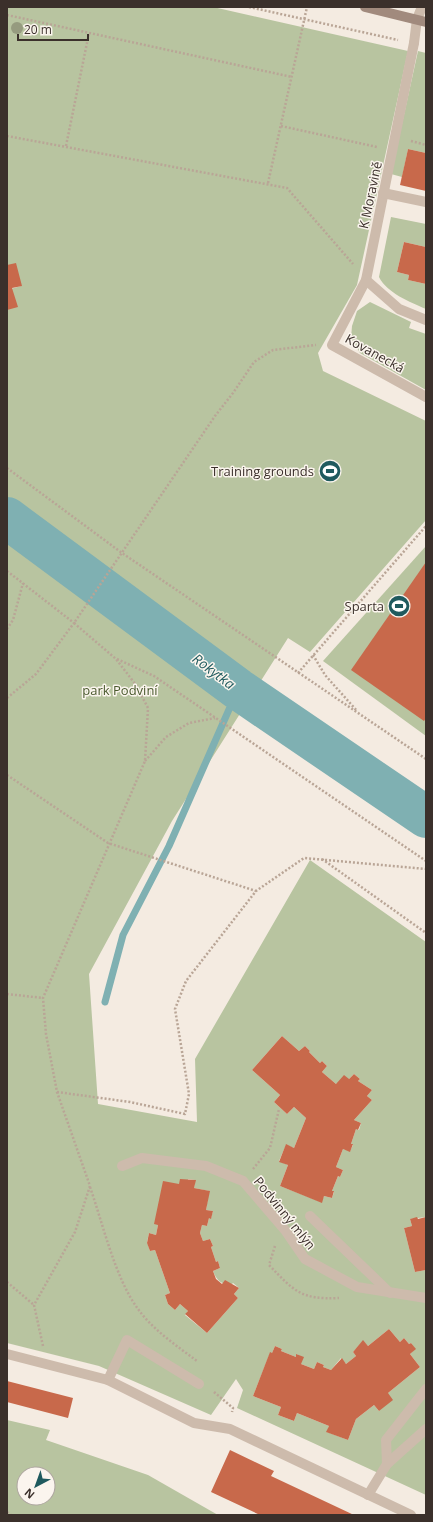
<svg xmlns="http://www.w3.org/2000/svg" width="433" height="1522" font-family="'Open Sans',sans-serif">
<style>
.green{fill:#b8c4a0;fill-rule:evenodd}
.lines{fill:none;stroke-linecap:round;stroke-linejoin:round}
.stream{stroke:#7fb0b2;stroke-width:7}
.river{stroke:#7fb0b2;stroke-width:42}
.building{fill:#c8694b}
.path{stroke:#b9a596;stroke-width:2.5;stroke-dasharray:2 2;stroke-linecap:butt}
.lane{stroke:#cdbbac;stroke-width:10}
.street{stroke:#cdbbac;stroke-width:10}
.secondary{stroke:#a18a7d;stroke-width:10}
.tree{fill:#969b7f}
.labels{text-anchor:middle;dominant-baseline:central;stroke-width:3;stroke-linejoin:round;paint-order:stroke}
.street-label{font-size:13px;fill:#3b302b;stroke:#fbf5ee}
.poi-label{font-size:13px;fill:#3b302b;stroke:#fbf5ee;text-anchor:end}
.park-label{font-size:13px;fill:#4a5a2e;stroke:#fbf5ee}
.water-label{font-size:14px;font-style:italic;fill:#1f5a5e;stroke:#fbf5ee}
</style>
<rect width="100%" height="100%" fill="#f4ebe1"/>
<g class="green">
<path d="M7 7H213L408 51 357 285 318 353 323 371 426 421V520L310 652 288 638 172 821 89 974 98 1104 197 1122 195 1059 310 860 426 942V1217L410 1219 412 1226 404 1228 415 1272 426 1270V1495L237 1408 243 1390 236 1379 211 1415 99 1366 7 1343V290L21 286 7 265ZM282 1036 299 1051 305 1046 310 1051 309 1052 320 1063 322 1061 327 1066 322 1072 336 1084 349 1079 354 1074 360 1079 358 1081 372 1090 367 1096 372 1100 354 1120 361 1123 359 1130 356 1129 351 1144 353 1145 350 1151 343 1149 336 1167 343 1170 340 1177 338 1176 332 1191 334 1192 332 1198 324 1196 321 1202 280 1186 288 1165 279 1161 286 1145 294 1148 306 1118 294 1107 287 1114 274 1102 280 1095 252 1070ZM188 1179 195 1180 194 1188 209 1191 206 1210 213 1211 211 1218H209L207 1226 202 1225 200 1233 203 1241 210 1239 213 1246 211 1247 216 1262 218 1261 220 1268 213 1271C217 1281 221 1284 231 1285L233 1283 239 1288 234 1294 238 1298 207 1333 185 1315 188 1311 180 1304 175 1310 168 1304 165 1295 170 1293 155 1250 150 1251 147 1242 149 1233 156 1235 158 1225 179 1184 188 1181ZM389 1329 400 1342 404 1338 409 1344 411 1343 415 1349 410 1354 420 1367 388 1393 379 1411 374 1405 356 1419 348 1440 327 1432 329 1426 297 1413 294 1421 278 1415 281 1407 253 1396 270 1353H272L275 1346 282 1349 281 1351 296 1357 297 1354 301 1364 314 1369 317 1362 324 1365 323 1367 331 1370 341 1358 346 1364 356 1356 353 1352 363 1341 368 1346Z"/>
<polygon points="418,51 426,53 426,153 408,149 402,177 391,174"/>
<path d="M391 217 426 224V247L404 242 397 272 409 275 408 280 426 284V309C410 302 387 293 379 277Z"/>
<polygon points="370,302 411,322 409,328 426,334 426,390 360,353 351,338 352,326 357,311"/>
<polygon points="426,546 426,736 323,661"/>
<path d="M7 1420 50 1430 46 1440 148 1475 218 1515H7ZM24 1474H48V1498H24Z"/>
</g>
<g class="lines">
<polyline class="stream" points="105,1002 123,935 169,846 238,689"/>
<polyline class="river" points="7,518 238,689 426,817"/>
</g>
<g class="building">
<polygon points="408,149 426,153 426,191 400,185"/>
<polygon points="404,242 426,247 426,284 408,280 409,275 397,272"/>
<polygon points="16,263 22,286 12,288 18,307 7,310 7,265"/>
<polygon points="426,562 426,718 424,721 351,670"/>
<polygon points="282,1036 299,1051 305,1046 310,1051 309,1052 320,1063 322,1061 327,1066 322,1072 336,1084 344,1075 349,1079 354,1074 360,1079 358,1081 372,1090 367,1096 372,1100 354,1120 361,1123 358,1130 356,1129 351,1144 353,1144 350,1152 343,1149 336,1167 343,1170 340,1177 338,1176 332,1191 334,1191 332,1198 324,1196 322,1203 280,1186 288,1165 279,1162 286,1144 294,1148 306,1118 294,1107 287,1114 274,1102 280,1095 252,1070"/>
<polygon points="180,1179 196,1180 194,1188 210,1191 206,1210 213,1211 211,1219 209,1218 207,1226 202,1225 200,1233 203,1241 210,1239 213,1246 211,1247 216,1262 218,1261 220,1268 213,1271 216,1279 222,1284 225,1280 239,1288 234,1294 238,1298 207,1333 185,1314 188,1311 180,1304 175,1310 168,1304 165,1295 170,1293 155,1250 150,1251 147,1243 149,1233 156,1235 158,1225 154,1224 163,1181 179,1184"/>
<polygon points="417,1217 418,1219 426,1217 426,1270 415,1272 404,1228 412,1226 410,1219"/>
<polygon points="389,1329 400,1342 404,1338 409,1344 411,1343 416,1349 410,1354 420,1367 388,1393 393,1400 379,1411 374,1405 356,1419 348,1440 326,1432 329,1426 297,1413 294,1421 278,1415 281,1407 253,1396 270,1352 272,1353 275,1346 282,1349 281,1351 296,1357 296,1354 304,1357 301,1364 314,1369 317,1362 324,1365 323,1367 331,1370 342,1358 346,1364 356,1356 353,1352 363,1340 368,1346"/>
<polygon points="7,1381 73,1398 68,1418 7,1402"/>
<polygon points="230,1450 274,1471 271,1476 354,1515 260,1515 211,1492"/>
</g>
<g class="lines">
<g class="path">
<polyline points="249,7 398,40"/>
<polyline points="7,15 292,77"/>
<polyline points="281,126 377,147"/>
<polyline points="7,136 287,188 353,264"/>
<polyline points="411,141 426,145"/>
<polyline points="66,146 89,33"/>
<polyline points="268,183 307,7"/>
<polyline points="7,468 122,553 426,759"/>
<polyline points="7,571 74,623 36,674 7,698"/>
<polyline points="7,629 13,620 23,583"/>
<polyline points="313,655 325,675 357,711"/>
<polyline points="117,659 154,676 426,861"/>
<polyline points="298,673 426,526"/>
<polyline points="145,761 166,737 189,723 215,718"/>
<polyline points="7,775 108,843 256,891"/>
<polyline points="322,859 426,933"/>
<polyline points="7,994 43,998"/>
<polyline points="57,1092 130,1102 185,1114 189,1094 175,1009 186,981 256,891 304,858 426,869"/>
<polyline points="253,1169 270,1148 279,1109"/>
<path d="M90 1187C103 1224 115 1278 138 1309 153 1330 177 1346 197 1361"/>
<path d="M275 1246 269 1265C294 1291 301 1300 339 1298"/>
<polyline points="7,1282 34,1305"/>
<polyline points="43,1346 34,1305 75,1232 90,1186 57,1092 46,1034 43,998 145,761 148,708 136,685 116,659 74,623 215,416 233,393 254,362 273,350 316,345"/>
<polyline points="214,1392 233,1408 232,1412"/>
<polyline points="7,1512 11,1515"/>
</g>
<g class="lane">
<polyline points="414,43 417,19"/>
<polyline points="108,1380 127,1340 199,1384"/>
</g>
<g class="street">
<polyline points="417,19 422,7"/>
<polyline points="414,43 366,280 332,345 426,397"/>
<polyline points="383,193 426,202"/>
<polyline points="366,280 399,309 426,320"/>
<polyline points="122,1166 142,1158 206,1166 243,1181 285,1230 305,1259 357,1287 426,1298"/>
<polyline points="310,1216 390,1293"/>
<polyline points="7,1354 108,1380 194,1423 230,1429 411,1515"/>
<polyline points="387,1464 386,1440 426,1389"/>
<polyline points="368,1495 387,1464 426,1429"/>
</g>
<polyline class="secondary" points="365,7 426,22"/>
</g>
<circle class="tree" cx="17" cy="28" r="6"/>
<defs>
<g id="stadium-disc" transform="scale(1.15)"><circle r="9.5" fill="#1f5a5e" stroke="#fbf5ee"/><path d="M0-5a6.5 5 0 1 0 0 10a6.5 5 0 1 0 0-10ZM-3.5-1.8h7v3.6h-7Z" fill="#fff"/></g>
</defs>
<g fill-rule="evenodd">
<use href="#stadium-disc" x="330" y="471"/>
<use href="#stadium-disc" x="399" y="606"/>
</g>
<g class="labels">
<g class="street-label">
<text transform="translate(370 195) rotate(-78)">K Moravině</text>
<text transform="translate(375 353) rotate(29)">Kovanecká</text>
<text transform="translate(285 1213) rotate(51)">Podvinný mlýn</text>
</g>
<g class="poi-label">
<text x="314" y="471">Training grounds</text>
<text x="384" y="606">Sparta</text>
</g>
<g class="park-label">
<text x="120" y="690">park Podviní</text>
</g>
<g class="water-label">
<text transform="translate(214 671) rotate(37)">Rokytka</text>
</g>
</g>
<rect width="433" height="1522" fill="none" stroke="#3b302b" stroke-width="16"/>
<g transform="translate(36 1486) rotate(221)"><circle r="19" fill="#fbf5ee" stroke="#aea6a0"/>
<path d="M0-3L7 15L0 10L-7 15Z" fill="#1f5a5e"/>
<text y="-6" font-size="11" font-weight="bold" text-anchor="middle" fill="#3b302b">N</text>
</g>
<path d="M18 34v6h70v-6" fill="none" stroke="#3b302b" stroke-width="2"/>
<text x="24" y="34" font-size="12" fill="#3b302b" stroke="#fbf5ee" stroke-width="3" paint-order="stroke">20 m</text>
</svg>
